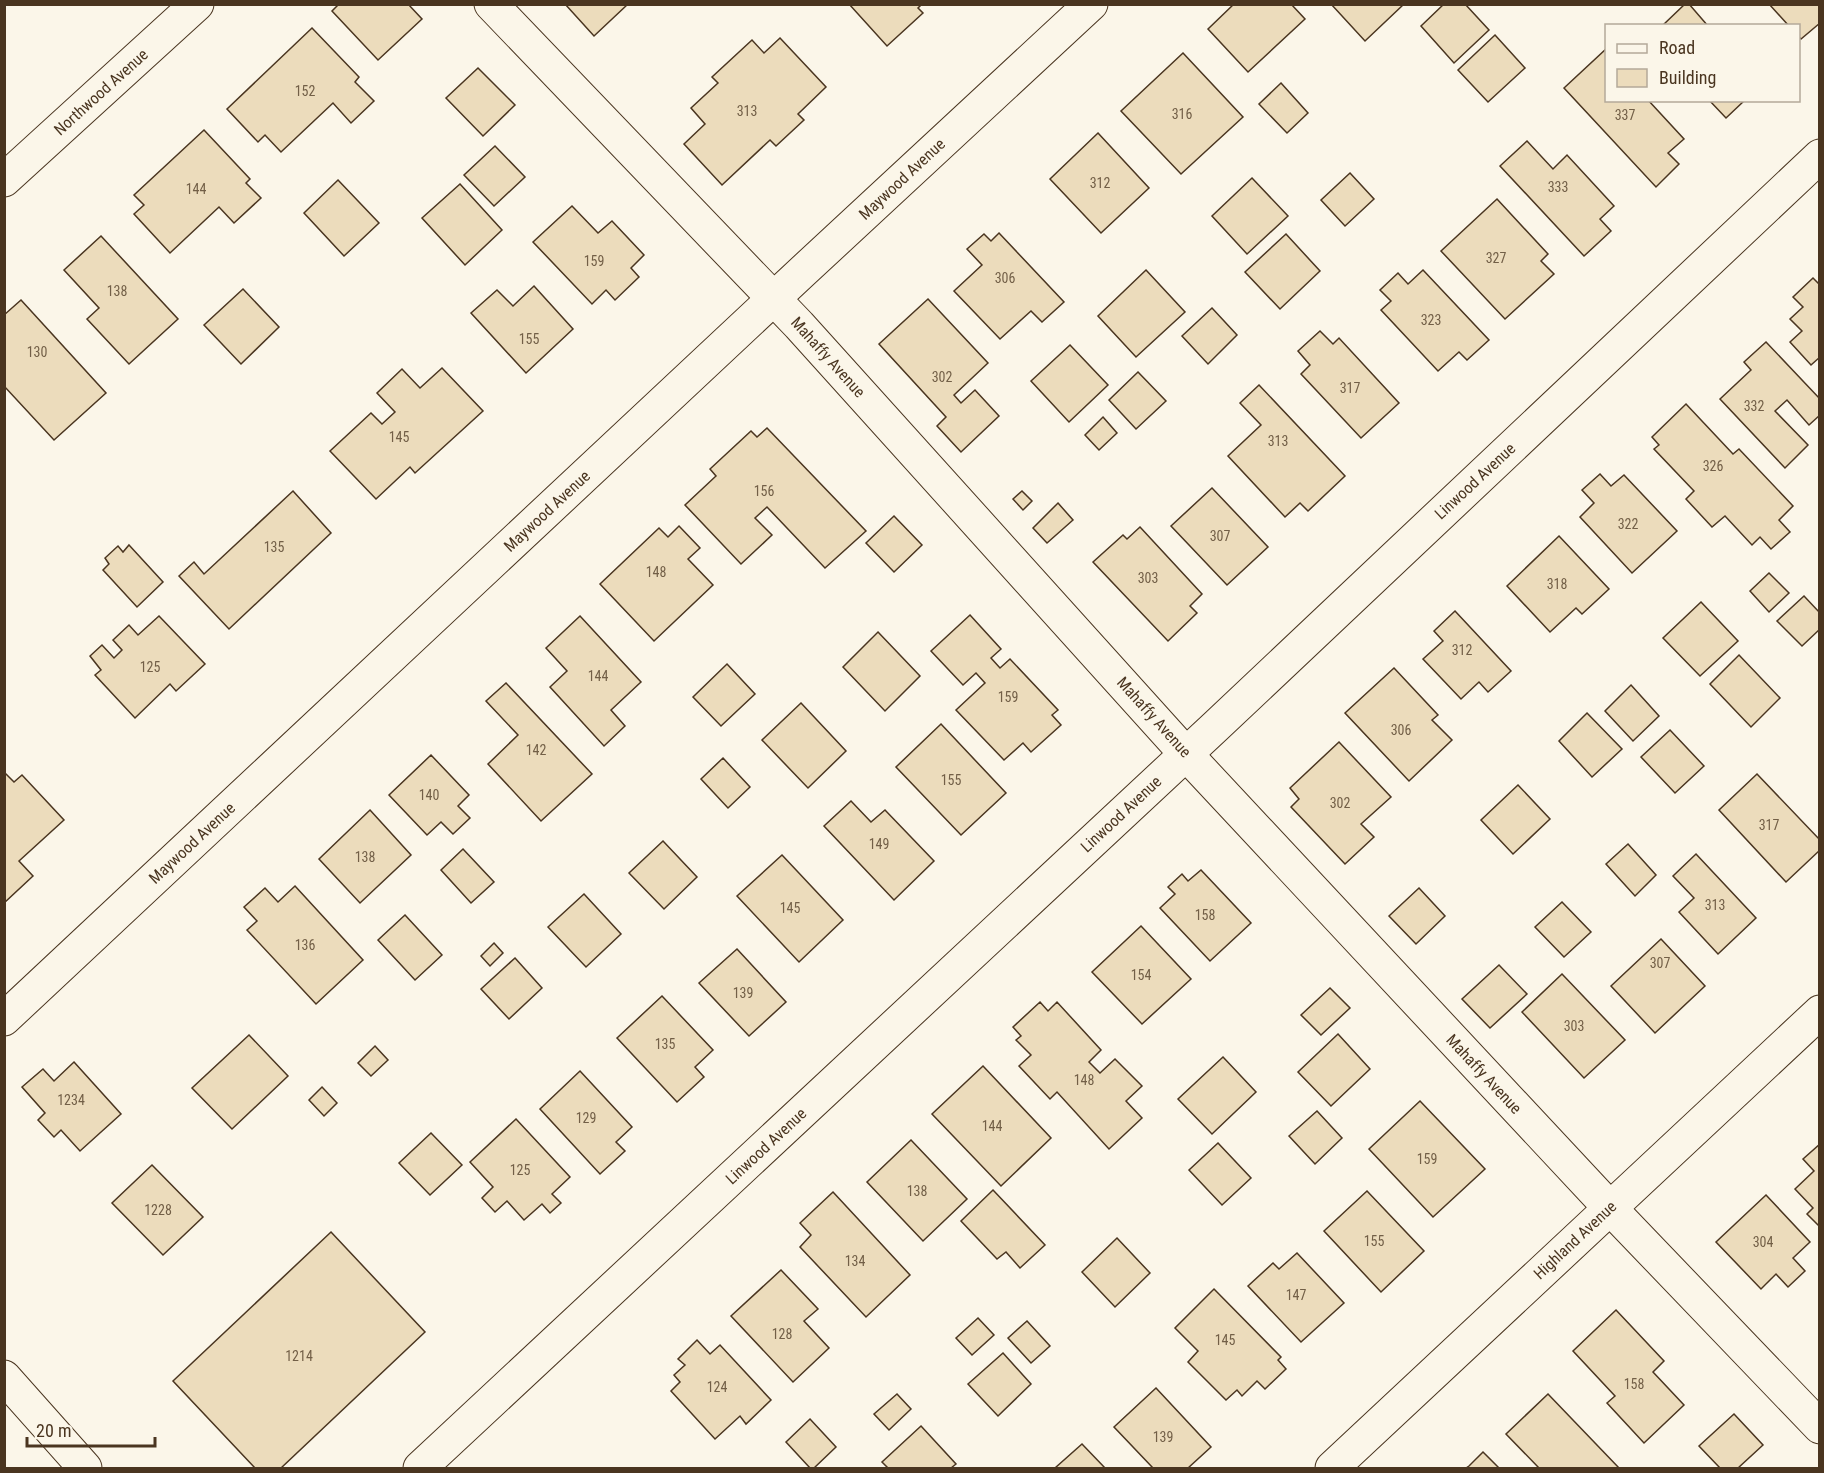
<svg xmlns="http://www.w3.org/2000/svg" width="1824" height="1473" font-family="'Roboto Condensed',sans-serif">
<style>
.building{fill:#ecdcbc;stroke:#4a3520;stroke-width:1.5}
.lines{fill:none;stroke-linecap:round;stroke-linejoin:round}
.street-casing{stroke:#4a3520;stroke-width:35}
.primary-casing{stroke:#4a3520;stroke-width:35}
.street{stroke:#fbf6e9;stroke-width:33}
.primary{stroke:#fbf6e9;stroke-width:33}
.labels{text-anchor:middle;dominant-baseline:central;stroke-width:4.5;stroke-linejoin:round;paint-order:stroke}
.number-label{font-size:14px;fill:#725f47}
.street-label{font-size:16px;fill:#4a3520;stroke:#fbf6e9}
</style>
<rect width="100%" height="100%" fill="#fbf6e9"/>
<g class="building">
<polygon points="339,4 408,4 422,19 378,60 332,11"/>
<polygon points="565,4 628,4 594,36"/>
<polygon points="849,4 922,4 918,8 923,13 887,46"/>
<polygon points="1234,4 1291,4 1305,19 1248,72 1208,29"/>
<polygon points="1331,4 1404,4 1365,41"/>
<polygon points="1444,4 1465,4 1489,30 1454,63 1421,26"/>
<polygon points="1685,4 1689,4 1708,26 1662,26"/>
<polygon points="1769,4 1820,4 1820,23 1801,39 1798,36 1798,26 1789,26"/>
<polygon points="312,28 359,77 355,82 374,101 351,123 333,103 281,152 265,135 258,142 227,109"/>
<polygon points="1495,35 1525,68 1488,102 1458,70"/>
<polygon points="780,38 826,87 798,114 804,120 776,146 770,140 722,185 684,144 705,124 691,108 718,83 712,77 752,40 764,53"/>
<polygon points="1606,49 1606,100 1648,100 1684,139 1668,153 1679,164 1656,187 1564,88"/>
<polygon points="1183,53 1243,117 1181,174 1121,111"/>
<polygon points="478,68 515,105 483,136 446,98"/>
<polygon points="1281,83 1308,113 1287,133 1259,104"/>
<polygon points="1709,100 1745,100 1726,118"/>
<polygon points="204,130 250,179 246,183 261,198 234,223 219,207 170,253 134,214 144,205 134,195"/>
<polygon points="1098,133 1149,188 1101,233 1050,179"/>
<polygon points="1527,141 1553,169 1567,155 1614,206 1600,219 1611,231 1584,256 1500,166"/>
<polygon points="495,146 525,177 494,206 464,175"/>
<polygon points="1350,173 1374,199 1345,226 1321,200"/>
<polygon points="1252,178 1288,216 1247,254 1212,216"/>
<polygon points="338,180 379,223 344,256 304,213"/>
<polygon points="460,184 502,230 465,265 422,218"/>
<polygon points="1497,199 1548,254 1541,261 1554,274 1505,319 1441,251"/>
<polygon points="572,206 598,233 612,221 644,255 631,268 639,277 615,300 606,290 592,304 533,242"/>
<polygon points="999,233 1064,302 1042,322 1031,311 1000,339 954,291 982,265 967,249 984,234 991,241"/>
<polygon points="1286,234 1320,271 1280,309 1245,272"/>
<polygon points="101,236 178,319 129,364 87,319 99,308 64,270"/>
<polygon points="1146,270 1185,312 1136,357 1098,316"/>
<polygon points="1423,270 1489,340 1467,360 1459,352 1438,371 1381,310 1391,301 1380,290 1398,273 1408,284"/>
<polygon points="1813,278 1820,285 1820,357 1811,365 1790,342 1802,331 1790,319 1803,307 1793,297"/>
<polygon points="534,286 573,329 526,373 471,313 497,290 513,306"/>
<polygon points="243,289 279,327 241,364 204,325"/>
<polygon points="928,299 988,363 954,395 961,403 975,390 999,416 961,452 937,426 946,417 879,344"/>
<polygon points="21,300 106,393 54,440 4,386 4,315"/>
<polygon points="1212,308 1237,335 1208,364 1182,336"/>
<polygon points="1320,331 1333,344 1339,338 1399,403 1361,438 1301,374 1310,365 1298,351"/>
<polygon points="1766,342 1820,399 1820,415 1809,425 1787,400 1775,411 1808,445 1785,468 1720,399 1751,370 1744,362"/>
<polygon points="1070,345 1108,385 1069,422 1031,381"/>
<polygon points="442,368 483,411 415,473 410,467 376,499 330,451 371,413 382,424 395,412 377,393 402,369 420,388"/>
<polygon points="1138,372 1166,401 1136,429 1109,400"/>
<polygon points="1259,385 1345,476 1308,511 1300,503 1285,517 1228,456 1261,425 1240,403"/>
<polygon points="1686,404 1733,454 1739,449 1793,506 1779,520 1790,532 1771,549 1760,537 1752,545 1725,516 1712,527 1686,499 1694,491 1654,449 1659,445 1652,437"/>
<polygon points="1103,417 1117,433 1099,450 1085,435"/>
<polygon points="767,428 866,531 825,568 767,507 755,518 772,535 741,564 685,505 716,476 710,469 751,431 757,437"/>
<polygon points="1600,474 1611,486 1624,475 1677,531 1632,573 1580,517 1594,503 1582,490"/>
<polygon points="1212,488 1268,547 1227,585 1171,526"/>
<polygon points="293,491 331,533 229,629 179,576 194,562 204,574"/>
<polygon points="1022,491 1032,501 1023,510 1013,499"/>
<polygon points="1058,503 1073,520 1047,543 1033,528"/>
<polygon points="894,516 922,545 894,572 866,543"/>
<polygon points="679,526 700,548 688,559 713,585 654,641 600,584 659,528 668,537"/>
<polygon points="1140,527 1202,594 1190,606 1197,613 1168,641 1093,562 1123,535 1127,539"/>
<polygon points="1559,536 1609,589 1582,614 1576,608 1550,632 1507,586"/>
<polygon points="129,545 163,582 137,607 103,570 109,564 105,558 118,546 123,552"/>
<polygon points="1769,573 1789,593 1769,612 1750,591"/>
<polygon points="1804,596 1820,613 1820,629 1802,646 1777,621"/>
<polygon points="1701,602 1738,641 1700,676 1663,638"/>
<polygon points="1455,611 1511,671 1488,692 1479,682 1461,699 1423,659 1443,641 1434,631"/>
<polygon points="970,615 1001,649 991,658 1000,668 1010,659 1058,710 1052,715 1061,725 1031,752 1023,743 1004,760 956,710 985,683 976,673 963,685 931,651"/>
<polygon points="159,616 205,664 176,691 170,684 135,718 95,675 101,670 90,656 102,645 114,658 122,650 113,640 129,625 138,635"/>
<polygon points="580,616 641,682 611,710 625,726 604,746 550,687 567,671 546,648"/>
<polygon points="878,632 920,676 885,711 843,667"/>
<polygon points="1739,655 1780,698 1751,727 1710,684"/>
<polygon points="727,664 755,694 721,726 693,697"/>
<polygon points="1394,668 1438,715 1432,720 1452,740 1409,781 1345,713"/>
<polygon points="506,683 592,774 541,821 488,764 518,735 486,701"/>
<polygon points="1631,685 1659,716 1633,741 1605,711"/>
<polygon points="801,703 846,751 808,788 762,740"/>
<polygon points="1587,713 1622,749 1592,777 1559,741"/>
<polygon points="941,724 1006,793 961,835 896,767"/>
<polygon points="1670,730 1704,766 1675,793 1641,757"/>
<polygon points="1339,742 1391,797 1361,824 1374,837 1345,864 1291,807 1299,799 1290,788"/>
<polygon points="431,755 469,795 458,806 470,818 453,834 441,822 427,835 389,795"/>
<polygon points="723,758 750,787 728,808 701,779"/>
<polygon points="4,772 14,782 22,775 64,820 19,861 33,876 4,903"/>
<polygon points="1757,774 1820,840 1820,850 1786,882 1719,810"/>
<polygon points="1518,785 1550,819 1513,854 1481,820"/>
<polygon points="851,801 871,822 885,810 934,861 894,900 824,826"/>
<polygon points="370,810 411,855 360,903 319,859"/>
<polygon points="663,841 697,877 664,909 629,873"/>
<polygon points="1628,844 1656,875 1635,896 1606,864"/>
<polygon points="463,849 494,882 471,903 441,870"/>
<polygon points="1696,854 1756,918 1718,954 1679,912 1694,898 1673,876"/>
<polygon points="782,855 843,920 799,962 737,896"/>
<polygon points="1201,870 1251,923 1210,961 1160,908 1175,894 1168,887 1182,874 1188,881"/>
<polygon points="295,886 363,960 316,1004 247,930 257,921 244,907 265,888 278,902"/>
<polygon points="1419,888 1445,916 1416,944 1389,916"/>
<polygon points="584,894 621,934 586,967 548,927"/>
<polygon points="1562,902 1591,932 1564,957 1535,927"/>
<polygon points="405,915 442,955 415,980 378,940"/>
<polygon points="1141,926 1191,979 1142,1024 1092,972"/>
<polygon points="1661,939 1705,986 1655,1033 1611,986"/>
<polygon points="494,943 503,953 490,966 481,956"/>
<polygon points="737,949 786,1002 749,1036 699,983"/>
<polygon points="515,958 542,988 509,1019 481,989"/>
<polygon points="1499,965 1527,994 1490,1028 1462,999"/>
<polygon points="1562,974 1625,1040 1584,1078 1522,1012"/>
<polygon points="1330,988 1350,1008 1321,1035 1301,1015"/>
<polygon points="662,996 713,1050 695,1067 704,1077 677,1102 617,1038"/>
<polygon points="1040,1002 1048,1011 1057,1002 1101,1050 1089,1062 1100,1073 1115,1059 1142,1086 1126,1101 1142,1118 1109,1149 1057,1092 1050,1099 1019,1066 1031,1055 1016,1040 1021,1036 1013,1027"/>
<polygon points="1338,1034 1370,1069 1331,1106 1298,1072"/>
<polygon points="249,1035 288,1076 232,1129 192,1088"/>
<polygon points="375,1046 388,1060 371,1076 358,1063"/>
<polygon points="1223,1057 1256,1092 1212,1134 1178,1099"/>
<polygon points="74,1062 121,1114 80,1151 61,1130 54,1137 38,1120 45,1113 22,1087 43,1069 54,1081"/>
<polygon points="983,1066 1051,1138 1001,1186 932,1114"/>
<polygon points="580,1071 632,1127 616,1142 625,1151 600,1174 540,1109"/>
<polygon points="322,1087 337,1103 324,1116 309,1100"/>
<polygon points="1420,1101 1485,1169 1433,1217 1369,1149"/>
<polygon points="1317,1111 1342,1138 1315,1164 1289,1136"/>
<polygon points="516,1119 570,1177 552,1194 561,1203 550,1213 542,1204 524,1220 507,1201 495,1212 482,1198 493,1187 470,1162"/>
<polygon points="431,1133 462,1165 430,1195 399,1163"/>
<polygon points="911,1140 967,1199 923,1241 867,1182"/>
<polygon points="1218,1143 1251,1178 1222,1205 1189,1170"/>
<polygon points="1820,1144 1820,1227 1807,1214 1813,1208 1795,1189 1814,1171 1803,1159"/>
<polygon points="152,1165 203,1217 163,1255 112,1203"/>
<polygon points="993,1190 1045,1245 1020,1268 1006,1252 997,1259 961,1221"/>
<polygon points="1367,1191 1424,1251 1381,1292 1324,1231"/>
<polygon points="833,1192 910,1275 866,1317 800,1247 811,1235 800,1223"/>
<polygon points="1766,1195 1810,1242 1793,1258 1805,1271 1788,1287 1776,1274 1761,1289 1716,1242"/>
<polygon points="331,1232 425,1332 281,1468 255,1468 173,1381"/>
<polygon points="1117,1238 1150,1273 1115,1307 1082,1272"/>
<polygon points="1297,1253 1344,1303 1301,1342 1248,1286 1273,1263 1279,1269"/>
<polygon points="781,1270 818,1309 804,1321 829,1348 793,1382 731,1316"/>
<polygon points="1214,1289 1281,1357 1278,1360 1286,1369 1265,1389 1257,1381 1242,1396 1237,1390 1226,1400 1188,1362 1198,1351 1175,1328"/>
<polygon points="1616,1310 1664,1361 1653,1372 1684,1405 1644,1443 1607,1403 1615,1396 1573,1351"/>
<polygon points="978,1318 994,1335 972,1355 956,1338"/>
<polygon points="1027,1321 1050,1346 1031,1363 1008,1338"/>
<polygon points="697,1340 710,1354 720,1345 771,1400 746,1424 740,1416 715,1439 671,1391 680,1382 674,1375 685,1365 678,1359"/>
<polygon points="1003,1353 1031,1384 998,1416 968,1384"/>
<polygon points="1156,1388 1211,1447 1188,1468 1153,1468 1114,1427"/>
<polygon points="897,1394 911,1409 889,1430 874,1414"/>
<polygon points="1548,1394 1619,1468 1539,1468 1506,1434"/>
<polygon points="1734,1414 1763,1445 1738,1468 1720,1468 1699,1446"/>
<polygon points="810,1419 836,1447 814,1468 810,1468 786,1442"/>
<polygon points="921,1426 956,1464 951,1468 888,1468 882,1462"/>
<polygon points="1082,1444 1105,1468 1055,1468"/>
<polygon points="1483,1452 1499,1468 1466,1468 1469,1466"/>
</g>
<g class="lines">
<g class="street-casing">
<g id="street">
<polyline points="491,4 799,325 1186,754 1609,1207 1820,1427"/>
<polyline points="4,180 197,4"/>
<polyline points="4,1019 801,273 1091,4"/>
<polyline points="420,1468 1215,727 1820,156"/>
<polyline points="1332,1468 1820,1012"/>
</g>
</g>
<g class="primary-casing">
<polyline id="primary" points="4,1377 85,1468"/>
</g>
<use href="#street" class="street"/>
<use href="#primary" class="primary"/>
</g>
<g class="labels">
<g class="number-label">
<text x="305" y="91">152</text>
<text x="747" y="111">313</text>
<text x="1182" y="114">316</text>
<text x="1625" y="115">337</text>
<text x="1100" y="183">312</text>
<text x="1558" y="187">333</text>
<text x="196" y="189">144</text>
<text x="1496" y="258">327</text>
<text x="594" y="261">159</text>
<text x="1005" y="278">306</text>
<text x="117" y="291">138</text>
<text x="1431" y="320">323</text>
<text x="529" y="339">155</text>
<text x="37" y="352">130</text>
<text x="942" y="377">302</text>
<text x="1350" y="388">317</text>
<text x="1754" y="406">332</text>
<text x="399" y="437">145</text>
<text x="1278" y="441">313</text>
<text x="1713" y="466">326</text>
<text x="764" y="491">156</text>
<text x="1628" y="524">322</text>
<text x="1220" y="536">307</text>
<text x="274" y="547">135</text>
<text x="656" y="572">148</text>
<text x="1148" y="578">303</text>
<text x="1557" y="584">318</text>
<text x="1462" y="650">312</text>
<text x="150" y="667">125</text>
<text x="598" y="676">144</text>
<text x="1008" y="697">159</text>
<text x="1401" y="730">306</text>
<text x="536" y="750">142</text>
<text x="951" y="780">155</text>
<text x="429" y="795">140</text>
<text x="1340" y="803">302</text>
<text x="1769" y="825">317</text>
<text x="879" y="844">149</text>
<text x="365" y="857">138</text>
<text x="1715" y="905">313</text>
<text x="790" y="908">145</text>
<text x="1205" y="915">158</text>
<text x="305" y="945">136</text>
<text x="1660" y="963">307</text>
<text x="1141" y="975">154</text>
<text x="743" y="993">139</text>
<text x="1574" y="1026">303</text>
<text x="665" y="1044">135</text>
<text x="1084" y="1080">148</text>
<text x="71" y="1100">1234</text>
<text x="586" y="1118">129</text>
<text x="992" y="1126">144</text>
<text x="1427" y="1159">159</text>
<text x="520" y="1170">125</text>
<text x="917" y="1191">138</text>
<text x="158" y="1210">1228</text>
<text x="1374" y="1241">155</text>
<text x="1763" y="1242">304</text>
<text x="855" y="1261">134</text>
<text x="1296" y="1295">147</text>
<text x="782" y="1334">128</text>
<text x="1225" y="1340">145</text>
<text x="299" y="1356">1214</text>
<text x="1634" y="1384">158</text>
<text x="717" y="1387">124</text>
<text x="1163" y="1437">139</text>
</g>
<g class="street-label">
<text transform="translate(101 92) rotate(-42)">Northwood Avenue</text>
<text transform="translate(902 179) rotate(-43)">Maywood Avenue</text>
<text transform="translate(828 357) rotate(48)">Mahaffy Avenue</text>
<text transform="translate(1475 481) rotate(-43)">Linwood Avenue</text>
<text transform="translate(547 511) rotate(-43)">Maywood Avenue</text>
<text transform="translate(1154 717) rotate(48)">Mahaffy Avenue</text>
<text transform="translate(1121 814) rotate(-43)">Linwood Avenue</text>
<text transform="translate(192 843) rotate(-43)">Maywood Avenue</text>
<text transform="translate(1484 1074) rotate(47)">Mahaffy Avenue</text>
<text transform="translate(766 1146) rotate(-43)">Linwood Avenue</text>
<text transform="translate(1575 1240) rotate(-43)">Highland Avenue</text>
</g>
</g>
<rect width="1824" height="1473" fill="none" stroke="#4a3520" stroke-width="12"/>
<rect x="1605" y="24" width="195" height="78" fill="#fbf6e9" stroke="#b4a999" stroke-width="1.5"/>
<rect x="1617" y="44" width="30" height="9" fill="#fbf6e9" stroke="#b4a999" stroke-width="1.5"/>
<text x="1659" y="54" font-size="18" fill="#4a3520">Road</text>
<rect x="1617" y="69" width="30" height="18" fill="#ecdcbc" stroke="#b4a999" stroke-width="1.5"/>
<text x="1659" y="84" font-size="18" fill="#4a3520">Building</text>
<path d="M27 1437v9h128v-9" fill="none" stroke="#4a3520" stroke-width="3"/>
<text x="36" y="1437" font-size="18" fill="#4a3520" stroke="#fbf6e9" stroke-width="4.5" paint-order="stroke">20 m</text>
</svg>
